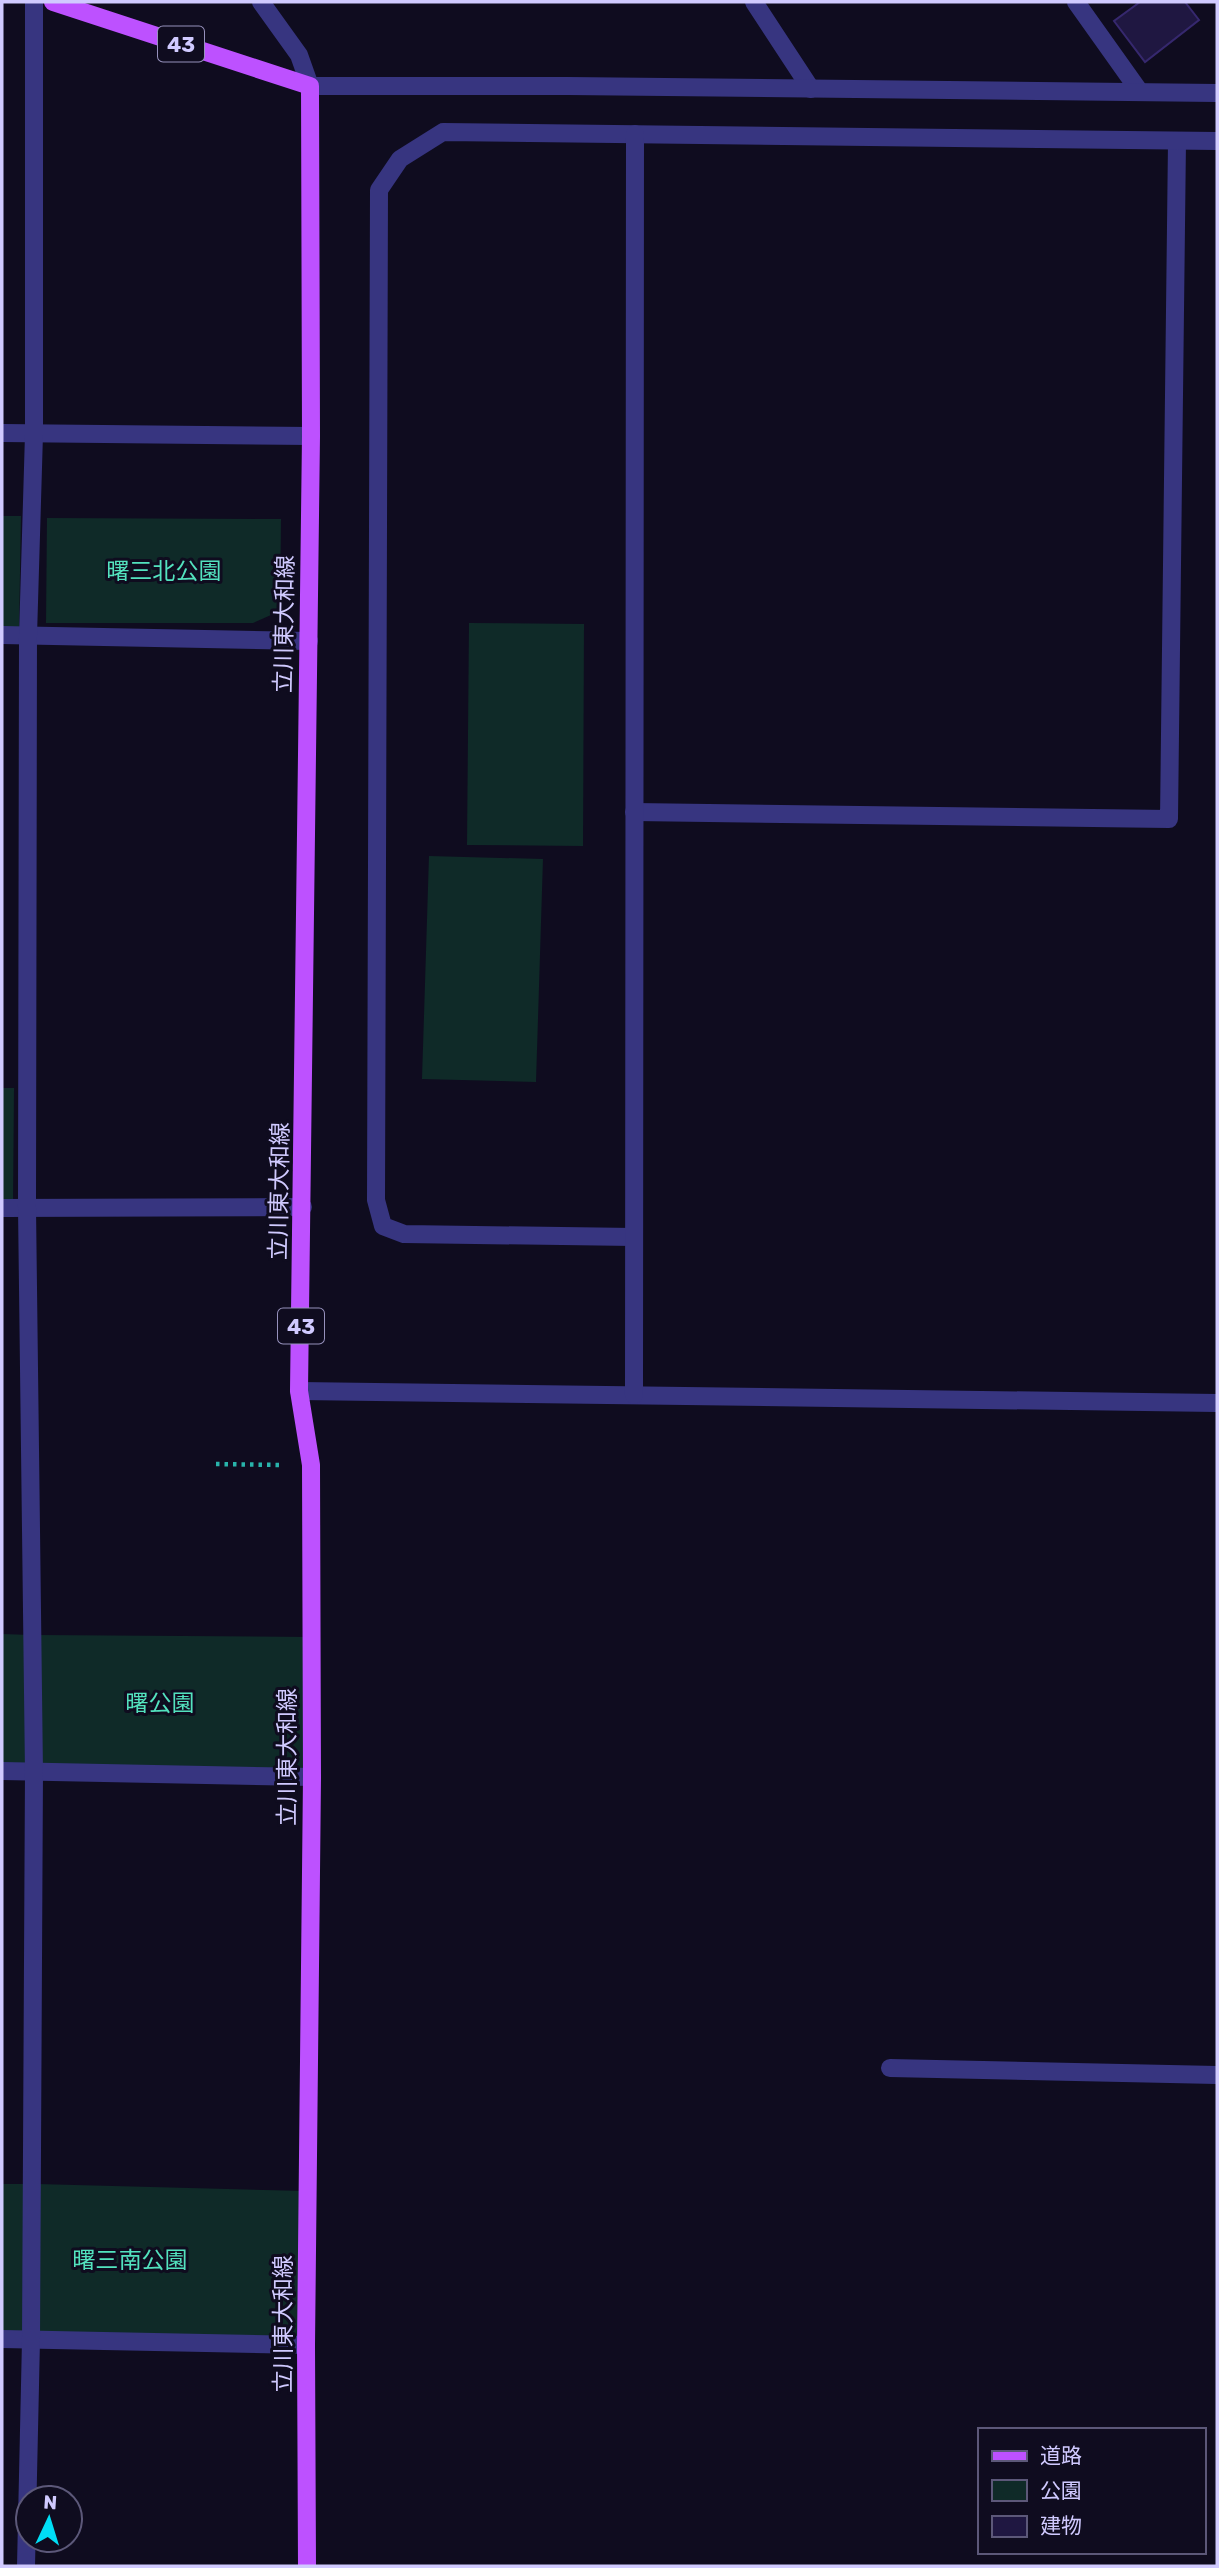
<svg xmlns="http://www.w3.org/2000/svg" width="1219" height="2568" font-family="Rubik,'Noto Sans JP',sans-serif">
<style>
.green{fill:#0f2a28}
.building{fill:#1f1741;stroke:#36286e;stroke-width:2}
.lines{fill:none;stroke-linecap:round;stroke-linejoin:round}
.path{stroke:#29b4ab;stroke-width:4.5;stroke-dasharray:3.5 5;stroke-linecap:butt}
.lane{stroke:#373580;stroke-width:18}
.street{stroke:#373580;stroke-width:18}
.primary{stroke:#bd51ff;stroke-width:18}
.labels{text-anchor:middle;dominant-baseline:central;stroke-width:6;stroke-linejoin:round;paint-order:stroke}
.shield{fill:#0f0c1f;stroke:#9691bc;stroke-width:2}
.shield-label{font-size:21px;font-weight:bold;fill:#d0caff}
.park-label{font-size:23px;fill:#53e2be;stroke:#0f0c1f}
.street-label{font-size:23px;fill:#d0caff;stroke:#0f0c1f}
</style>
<rect width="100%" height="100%" fill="#0f0c1f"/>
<g class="green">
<polygon points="2,516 21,516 19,629 2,629"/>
<polygon points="47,518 281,519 280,611 253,623 46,623"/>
<polygon points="469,623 584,624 583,846 467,845"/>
<polygon points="429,856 543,859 536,1082 422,1079"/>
<polygon points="2,1088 14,1088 13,1201 2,1201"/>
<polygon points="2,1634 31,1635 30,1767 2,1767"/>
<polygon points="38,1635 309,1637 309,1773 38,1767"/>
<polygon points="2,2184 27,2184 27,2332 2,2331"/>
<polygon points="37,2184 304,2191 301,2339 37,2332"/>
</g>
<polygon class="building" points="1140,2 1185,2 1199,20 1145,62 1114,21"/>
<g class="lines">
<polyline class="path" points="216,1464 282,1465"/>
<g class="lane">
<polyline points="754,2 811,89"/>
<polyline points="1076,2 1140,92"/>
<polyline points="2,433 311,436"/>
<polyline points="2,635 309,641"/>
<polyline points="634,812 1169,819 1177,141"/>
<polyline points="634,1237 404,1234 383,1226 376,1200 379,190 400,159 443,132 1217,141"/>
<polyline points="299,1391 1217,1403"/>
<polyline points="634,1395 635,134"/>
<polyline points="890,2068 1217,2075"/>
</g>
<g class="street">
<polyline points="261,2 299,55 310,86 568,86 1217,93"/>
<polyline points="2,1208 303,1207"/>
<polyline points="2,1771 312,1777"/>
<polyline points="2,2339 306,2345"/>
<polyline points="26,2566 31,2340 34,1772 27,1207 28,636 34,434 34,2"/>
</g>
<polyline class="primary" points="53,2 310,86 311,436 299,1391 311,1465 312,1777 306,2345 307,2566"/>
</g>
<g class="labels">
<g class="shield">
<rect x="158" y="26.5" width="46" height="35" rx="5"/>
<rect x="278" y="1308.5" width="46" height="35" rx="5"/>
</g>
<g class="shield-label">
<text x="181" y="44">43</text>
<text x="301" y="1326">43</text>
</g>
<g class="park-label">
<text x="164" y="571">曙三北公園</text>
<text x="160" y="1703">曙公園</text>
<text x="130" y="2260">曙三南公園</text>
</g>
<g class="street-label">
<text transform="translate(284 624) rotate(-89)">立川東大和線</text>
<text transform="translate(279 1191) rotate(-89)">立川東大和線</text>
<text transform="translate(287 1757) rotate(-90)">立川東大和線</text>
<text transform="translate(283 2324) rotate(-90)">立川東大和線</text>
</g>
</g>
<rect width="1219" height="2568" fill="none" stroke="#d0caff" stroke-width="7"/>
<rect x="978" y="2428" width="228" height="126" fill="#0f0c1f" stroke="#5c5879" stroke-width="2"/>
<rect x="992" y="2451" width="35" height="10" fill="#bd51ff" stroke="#5c5879" stroke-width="2"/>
<text x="1040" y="2463" font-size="21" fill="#d0caff">道路</text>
<rect x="992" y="2480" width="35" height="21" fill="#0f2a28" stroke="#5c5879" stroke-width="2"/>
<text x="1040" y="2498" font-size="21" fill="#d0caff">公園</text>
<rect x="992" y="2516" width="35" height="21" fill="#1f1741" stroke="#5c5879" stroke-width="2"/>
<text x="1040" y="2533" font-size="21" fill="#d0caff">建物</text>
<g transform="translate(49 2519) rotate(4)"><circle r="33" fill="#0f0c1f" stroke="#5c5879" stroke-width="2"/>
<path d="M0-5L12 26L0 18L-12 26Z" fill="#00def5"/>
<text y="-10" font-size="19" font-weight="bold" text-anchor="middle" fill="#d0caff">N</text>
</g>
</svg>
